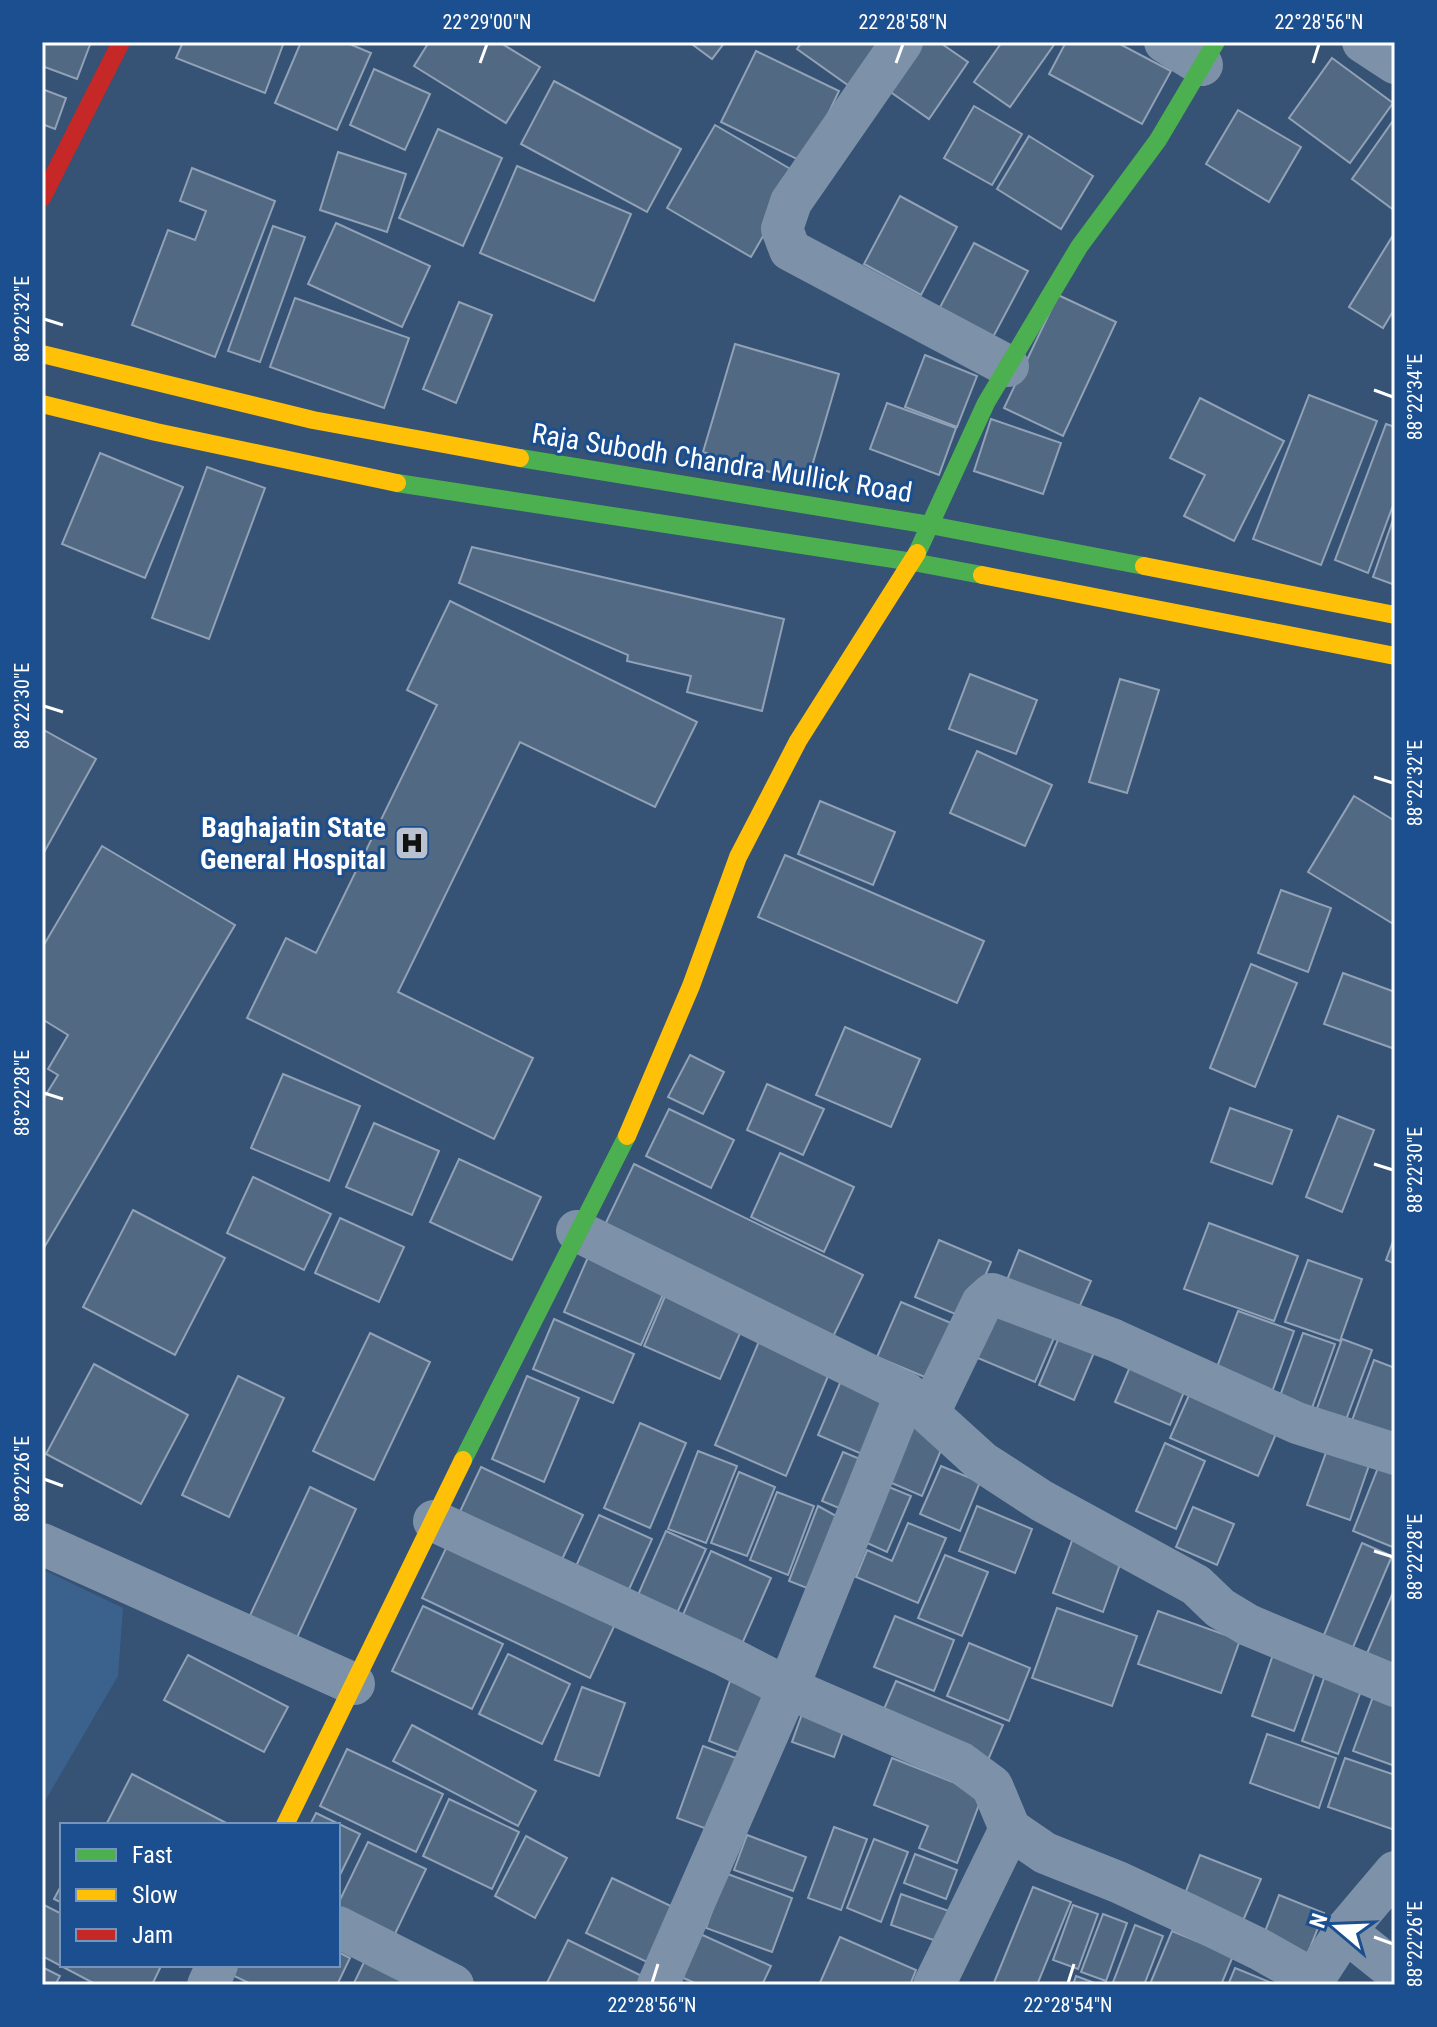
<svg xmlns="http://www.w3.org/2000/svg" width="1437" height="2027" font-family="'Roboto Condensed',sans-serif">
<style>
.water{fill:#3b618d}
.building{fill:#526984;stroke:#92a2b6;stroke-width:2}
.lines{fill:none;stroke-linecap:round;stroke-linejoin:round}
.street{stroke:#7d92a8;stroke-width:42}
.fast{stroke:#4caf50;stroke-width:18}
.slow{stroke:#ffc107;stroke-width:18}
.jam{stroke:#c62828;stroke-width:18}
.ticks{fill:none;stroke:#fff;stroke-width:3}
.labels{text-anchor:middle;dominant-baseline:central;stroke-width:6;stroke-linejoin:round;paint-order:stroke}
.street-label{font-size:28px;fill:#fff;stroke:#1b4f8f}
.poi-label{font-size:28px;font-weight:bold;fill:#fff;stroke:#1b4f8f;text-anchor:end}
.neatline{fill:none;stroke:#fff;stroke-width:3}
.ticks-label{font-size:20px;text-anchor:middle;fill:#fff}
</style>
<rect width="100%" height="100%" fill="#365274"/>
<polygon class="water" points="42,1569 123,1608 118,1676 42,1806"/>
<g class="building">
<polygon points="42,42 91,42 77,79 42,66"/>
<polygon points="183,42 284,42 265,93 176,58"/>
<polygon points="301,42 345,42 371,53 337,130 275,103"/>
<polygon points="429,42 499,42 540,67 506,123 414,66"/>
<polygon points="689,42 725,42 712,59"/>
<polygon points="802,42 884,42 852,88 797,49"/>
<polygon points="912,42 939,42 968,62 929,119 882,86"/>
<polygon points="1002,42 1056,42 1010,107 974,82"/>
<polygon points="1066,42 1116,42 1171,71 1142,124 1049,74"/>
<polygon points="756,51 839,91 805,163 721,122"/>
<polygon points="1332,58 1393,103 1350,163 1289,118"/>
<polygon points="374,69 430,94 405,150 350,125"/>
<polygon points="554,81 681,149 647,212 521,144"/>
<polygon points="42,89 66,98 55,129 42,124"/>
<polygon points="974,106 1022,134 992,185 944,158"/>
<polygon points="1238,110 1301,147 1269,202 1206,164"/>
<polygon points="1395,118 1395,211 1352,179"/>
<polygon points="715,125 799,174 751,257 667,208"/>
<polygon points="438,129 502,158 463,246 399,218"/>
<polygon points="1029,136 1093,176 1061,229 997,189"/>
<polygon points="338,152 406,174 387,232 320,210"/>
<polygon points="517,166 631,214 594,301 480,253"/>
<polygon points="192,168 275,201 215,357 132,325 168,230 195,240 206,211 180,201"/>
<polygon points="900,196 957,227 921,295 864,264"/>
<polygon points="336,223 430,266 402,327 308,284"/>
<polygon points="273,226 305,237 260,362 228,351"/>
<polygon points="1395,232 1395,308 1383,328 1349,307"/>
<polygon points="974,243 1028,271 992,339 938,311"/>
<polygon points="1058,295 1116,322 1063,436 1004,408"/>
<polygon points="295,298 409,338 384,408 270,367"/>
<polygon points="459,302 492,315 456,403 423,389"/>
<polygon points="735,344 839,374 807,483 703,452"/>
<polygon points="925,355 977,376 957,427 905,407"/>
<polygon points="1309,395 1377,421 1321,565 1253,539"/>
<polygon points="1200,398 1284,441 1234,541 1184,516 1205,475 1170,458"/>
<polygon points="887,403 956,428 939,475 870,449"/>
<polygon points="991,419 1061,443 1043,494 974,471"/>
<polygon points="1386,424 1395,427 1395,500 1368,573 1335,560"/>
<polygon points="100,453 183,487 145,578 62,544"/>
<polygon points="207,467 265,488 209,639 152,618"/>
<polygon points="1395,514 1395,585 1373,577"/>
<polygon points="472,547 784,619 762,711 687,692 691,676 627,661 628,655 459,583"/>
<polygon points="450,601 697,722 655,807 520,742 398,992 533,1058 494,1139 247,1018 286,938 316,953 437,705 407,690"/>
<polygon points="970,674 1037,700 1016,754 949,729"/>
<polygon points="1120,679 1159,690 1127,793 1089,782"/>
<polygon points="42,729 96,759 42,856"/>
<polygon points="977,751 1052,785 1025,846 950,813"/>
<polygon points="1354,796 1395,821 1395,925 1308,872"/>
<polygon points="820,801 895,832 873,885 798,854"/>
<polygon points="102,846 235,925 42,1251 42,1101 58,1075 48,1069 68,1035 42,1019 42,948"/>
<polygon points="785,855 984,941 957,1003 758,917"/>
<polygon points="1281,890 1331,908 1308,972 1258,953"/>
<polygon points="1251,964 1297,983 1255,1087 1210,1068"/>
<polygon points="1343,973 1395,992 1395,1049 1324,1024"/>
<polygon points="845,1027 920,1059 891,1127 816,1095"/>
<polygon points="690,1055 724,1072 703,1114 668,1097"/>
<polygon points="283,1074 360,1106 329,1181 251,1148"/>
<polygon points="767,1084 824,1109 803,1155 747,1130"/>
<polygon points="1230,1108 1292,1130 1272,1184 1211,1162"/>
<polygon points="669,1109 734,1140 711,1188 646,1156"/>
<polygon points="1338,1116 1374,1130 1342,1212 1306,1197"/>
<polygon points="374,1123 439,1151 412,1215 346,1187"/>
<polygon points="780,1153 854,1187 824,1252 751,1217"/>
<polygon points="459,1159 541,1197 512,1260 430,1222"/>
<polygon points="634,1164 863,1275 830,1343 601,1233"/>
<polygon points="253,1177 331,1214 304,1270 227,1233"/>
<polygon points="133,1210 225,1258 175,1355 83,1307"/>
<polygon points="340,1218 404,1247 379,1302 315,1273"/>
<polygon points="1209,1223 1298,1256 1274,1321 1184,1289"/>
<polygon points="1395,1236 1395,1264 1386,1260"/>
<polygon points="939,1240 991,1262 967,1319 915,1297"/>
<polygon points="592,1248 669,1281 641,1345 564,1312"/>
<polygon points="1019,1250 1091,1281 1073,1321 1003,1290"/>
<polygon points="1308,1260 1362,1279 1340,1341 1285,1322"/>
<polygon points="668,1289 745,1322 720,1379 644,1346"/>
<polygon points="997,1300 1059,1326 1035,1382 973,1356"/>
<polygon points="901,1302 963,1328 939,1383 877,1357"/>
<polygon points="1238,1311 1294,1331 1268,1403 1211,1383"/>
<polygon points="554,1319 634,1354 613,1403 533,1369"/>
<polygon points="1063,1328 1098,1343 1074,1400 1039,1385"/>
<polygon points="763,1332 834,1362 786,1476 715,1445"/>
<polygon points="370,1333 430,1362 374,1480 313,1451"/>
<polygon points="1303,1333 1335,1344 1308,1419 1276,1407"/>
<polygon points="1342,1339 1372,1350 1344,1425 1315,1414"/>
<polygon points="1135,1355 1190,1378 1170,1425 1115,1402"/>
<polygon points="1374,1360 1395,1368 1395,1445 1349,1429"/>
<polygon points="94,1364 188,1415 141,1504 46,1454"/>
<polygon points="238,1376 284,1398 229,1517 182,1495"/>
<polygon points="527,1376 579,1398 544,1482 492,1459"/>
<polygon points="843,1376 896,1399 871,1458 818,1435"/>
<polygon points="1194,1384 1281,1422 1258,1476 1170,1438"/>
<polygon points="907,1418 946,1438 922,1496 880,1478"/>
<polygon points="640,1423 686,1443 650,1528 604,1508"/>
<polygon points="1332,1436 1374,1451 1350,1520 1307,1505"/>
<polygon points="1165,1443 1205,1461 1176,1529 1136,1511"/>
<polygon points="698,1451 737,1466 706,1543 668,1529"/>
<polygon points="843,1452 872,1464 851,1513 822,1501"/>
<polygon points="1383,1455 1395,1460 1395,1548 1353,1531"/>
<polygon points="941,1466 980,1482 960,1531 920,1514"/>
<polygon points="481,1467 583,1515 558,1568 456,1520"/>
<polygon points="739,1472 775,1487 747,1556 711,1543"/>
<polygon points="879,1483 911,1496 887,1552 856,1538"/>
<polygon points="310,1487 356,1509 294,1644 247,1622"/>
<polygon points="777,1492 814,1506 788,1575 750,1560"/>
<polygon points="818,1506 847,1522 820,1593 789,1581"/>
<polygon points="977,1506 1032,1529 1015,1573 959,1551"/>
<polygon points="1193,1507 1234,1524 1217,1565 1176,1547"/>
<polygon points="599,1515 652,1539 626,1596 573,1573"/>
<polygon points="908,1523 946,1538 918,1603 856,1577 867,1550 892,1561"/>
<polygon points="666,1531 706,1549 673,1622 634,1604"/>
<polygon points="1073,1538 1123,1556 1103,1612 1053,1593"/>
<polygon points="450,1540 617,1620 590,1678 422,1598"/>
<polygon points="1362,1543 1392,1556 1348,1659 1319,1647"/>
<polygon points="711,1551 771,1578 742,1644 682,1617"/>
<polygon points="945,1555 988,1572 962,1636 918,1618"/>
<polygon points="1395,1588 1395,1679 1362,1665"/>
<polygon points="423,1606 503,1644 472,1709 392,1671"/>
<polygon points="1057,1608 1137,1636 1112,1706 1032,1678"/>
<polygon points="1158,1611 1240,1640 1221,1693 1138,1664"/>
<polygon points="895,1616 954,1640 934,1691 874,1667"/>
<polygon points="969,1643 1030,1668 1009,1721 947,1696"/>
<polygon points="1276,1646 1319,1661 1294,1731 1252,1716"/>
<polygon points="508,1654 570,1684 542,1744 479,1714"/>
<polygon points="188,1655 288,1707 264,1752 164,1700"/>
<polygon points="1329,1664 1366,1677 1338,1754 1302,1741"/>
<polygon points="730,1681 775,1698 753,1758 709,1741"/>
<polygon points="896,1681 1003,1725 985,1767 878,1723"/>
<polygon points="1377,1686 1395,1693 1395,1766 1353,1751"/>
<polygon points="582,1687 625,1703 599,1776 555,1760"/>
<polygon points="802,1714 844,1729 834,1757 792,1742"/>
<polygon points="412,1725 536,1791 518,1826 393,1761"/>
<polygon points="1267,1734 1336,1758 1319,1808 1250,1783"/>
<polygon points="703,1746 744,1761 718,1833 677,1818"/>
<polygon points="347,1749 443,1794 416,1852 320,1806"/>
<polygon points="892,1758 983,1794 957,1863 919,1848 928,1826 874,1805"/>
<polygon points="1345,1758 1395,1775 1395,1830 1328,1807"/>
<polygon points="132,1774 230,1825 106,1825"/>
<polygon points="449,1799 519,1832 492,1889 423,1856"/>
<polygon points="316,1813 360,1834 338,1879 338,1825 310,1825"/>
<polygon points="834,1827 867,1839 841,1910 808,1898"/>
<polygon points="747,1835 806,1857 793,1891 734,1870"/>
<polygon points="526,1836 567,1858 535,1918 495,1896"/>
<polygon points="874,1839 908,1852 881,1922 847,1908"/>
<polygon points="368,1842 426,1869 393,1938 338,1912 338,1904"/>
<polygon points="915,1854 957,1870 946,1899 904,1883"/>
<polygon points="1200,1855 1261,1879 1242,1923 1183,1899"/>
<polygon points="725,1873 792,1898 772,1952 706,1928"/>
<polygon points="612,1878 675,1908 649,1963 586,1933"/>
<polygon points="62,1884 62,1903 54,1899"/>
<polygon points="1033,1887 1071,1902 1037,1985 993,1985"/>
<polygon points="901,1894 949,1911 939,1942 891,1925"/>
<polygon points="1279,1895 1324,1913 1305,1960 1261,1942"/>
<polygon points="42,1904 62,1914 62,1965 159,1965 161,1966 152,1985 97,1985 42,1956"/>
<polygon points="1073,1905 1098,1914 1078,1969 1053,1960"/>
<polygon points="1103,1914 1127,1923 1106,1981 1081,1972"/>
<polygon points="1135,1925 1163,1936 1144,1985 1112,1985"/>
<polygon points="1172,1931 1233,1956 1221,1985 1150,1984"/>
<polygon points="698,1933 771,1966 762,1985 699,1985 679,1976"/>
<polygon points="840,1937 916,1970 910,1985 819,1985"/>
<polygon points="568,1940 650,1980 647,1985 546,1985"/>
<polygon points="338,1952 350,1958 337,1985 253,1985 228,1973 232,1965 338,1965"/>
<polygon points="367,1956 427,1985 353,1985"/>
<polygon points="42,1967 60,1976 55,1985 42,1985"/>
<polygon points="1235,1968 1277,1985 1228,1985"/>
<polygon points="1076,1976 1100,1985 1073,1985"/>
</g>
<g class="lines">
<g class="street">
<polyline points="902,42 791,202 782,229 790,250 1008,366"/>
<polyline points="1165,42 1202,65"/>
<polyline points="1363,42 1395,63"/>
<polyline points="577,1231 906,1393 982,1462 1042,1501 1196,1585 1220,1608 1248,1625 1395,1686"/>
<polyline points="929,1413 982,1303 992,1294 1114,1340 1297,1423 1395,1454"/>
<polyline points="434,1521 726,1656 788,1688 961,1763 992,1786 1010,1829 1045,1853 1118,1882 1187,1914 1259,1949 1314,1980"/>
<polyline points="42,1544 354,1684"/>
<polyline points="338,1927 453,1985"/>
<polyline points="1345,1931 1395,1971"/>
<polyline points="208,1985 217,1965"/>
<polyline points="658,1985 788,1688 906,1393"/>
<polyline points="934,1985 1010,1829"/>
<polyline points="1310,1985 1345,1931 1395,1872"/>
</g>
<g class="fast">
<polyline points="520,458 930,525 1144,566"/>
<polyline points="397,483 913,562 982,575"/>
<polyline points="917,553 986,403 1079,247 1158,140 1216,42"/>
<polyline points="463,1460 627,1136"/>
</g>
<g class="slow">
<polyline points="42,354 313,420 520,458"/>
<polyline points="42,404 156,432 397,483"/>
<polyline points="1144,566 1395,615"/>
<polyline points="982,575 1395,656"/>
<polyline points="627,1136 691,986 738,857 798,741 917,553"/>
<polyline points="285,1825 463,1460"/>
</g>
<polyline class="jam" points="42,198 121,42"/>
</g>
<path class="ticks" d="M480 63 487 44M896 63 903 44M1313 63 1319 44M44 319 63 325M1374 390 1393 397M44 706 63 712M1374 777 1393 783M44 1093 63 1099M1374 1164 1393 1170M44 1479 63 1486M1374 1551 1393 1557M1374 1937 1393 1944M652 1983 658 1964M1068 1983 1074 1964"/>
<defs>
<g id="hospital-square" transform="scale(1.8)"><rect x="-9" y="-9" width="18" height="18" rx="4" fill="#b9c2ce" stroke="#1b4f8f"/><path d="M-5-5h3v3.5h4V-5h3V5h-3V1.5h-4V5h-3Z" fill="#111"/></g>
</defs>
<g fill-rule="evenodd">
<use href="#hospital-square" x="412" y="843"/>
</g>
<g class="labels">
<g class="street-label">
<text transform="translate(722 463) rotate(9)">Raja Subodh Chandra Mullick Road</text>
</g>
<g class="poi-label">
<text x="386" y="827">Baghajatin State<tspan x="386" dy="32">General Hospital</tspan></text>
</g>
</g>
<rect width="1437" height="2027" fill="none" stroke="#1b4f8f" stroke-width="88"/>
<rect x="60" y="1823" width="280" height="144" fill="#1b4f8f" stroke="#7695bc" stroke-width="2"/>
<rect x="76" y="1849" width="40" height="12" fill="#4caf50" stroke="#7695bc" stroke-width="2"/>
<text x="132" y="1863" font-size="24" fill="#ffffff">Fast</text>
<rect x="76" y="1889" width="40" height="12" fill="#ffc107" stroke="#7695bc" stroke-width="2"/>
<text x="132" y="1903" font-size="24" fill="#ffffff">Slow</text>
<rect x="76" y="1929" width="40" height="12" fill="#c62828" stroke="#7695bc" stroke-width="2"/>
<text x="132" y="1943" font-size="24" fill="#ffffff">Jam</text>
<g transform="translate(1337 1927) rotate(289)" stroke="#1b4f8f" stroke-width="6" paint-order="stroke">
<path d="M0-6L14 30L0 20L-14 30Z" fill="#ffffff"/>
<text y="-12" font-size="22" font-weight="bold" text-anchor="middle" fill="#ffffff">N</text>
</g>
<rect x="44" y="44" width="1349" height="1939" class="neatline"/>
<g class="ticks-label">
<text x="487" y="29">22°29'00"N</text>
<text x="903" y="29">22°28'58"N</text>
<text x="1319" y="29">22°28'56"N</text>
<text transform="translate(22 319) rotate(-90)" y="7">88°22'32"E</text>
<text transform="translate(1415 397) rotate(-90)" y="7">88°22'34"E</text>
<text transform="translate(22 706) rotate(-90)" y="7">88°22'30"E</text>
<text transform="translate(1415 783) rotate(-90)" y="7">88°22'32"E</text>
<text transform="translate(22 1093) rotate(-90)" y="7">88°22'28"E</text>
<text transform="translate(1415 1170) rotate(-90)" y="7">88°22'30"E</text>
<text transform="translate(22 1479) rotate(-90)" y="7">88°22'26"E</text>
<text transform="translate(1415 1557) rotate(-90)" y="7">88°22'28"E</text>
<text transform="translate(1415 1944) rotate(-90)" y="7">88°22'26"E</text>
<text x="652" y="2012">22°28'56"N</text>
<text x="1068" y="2012">22°28'54"N</text>
</g>
</svg>
